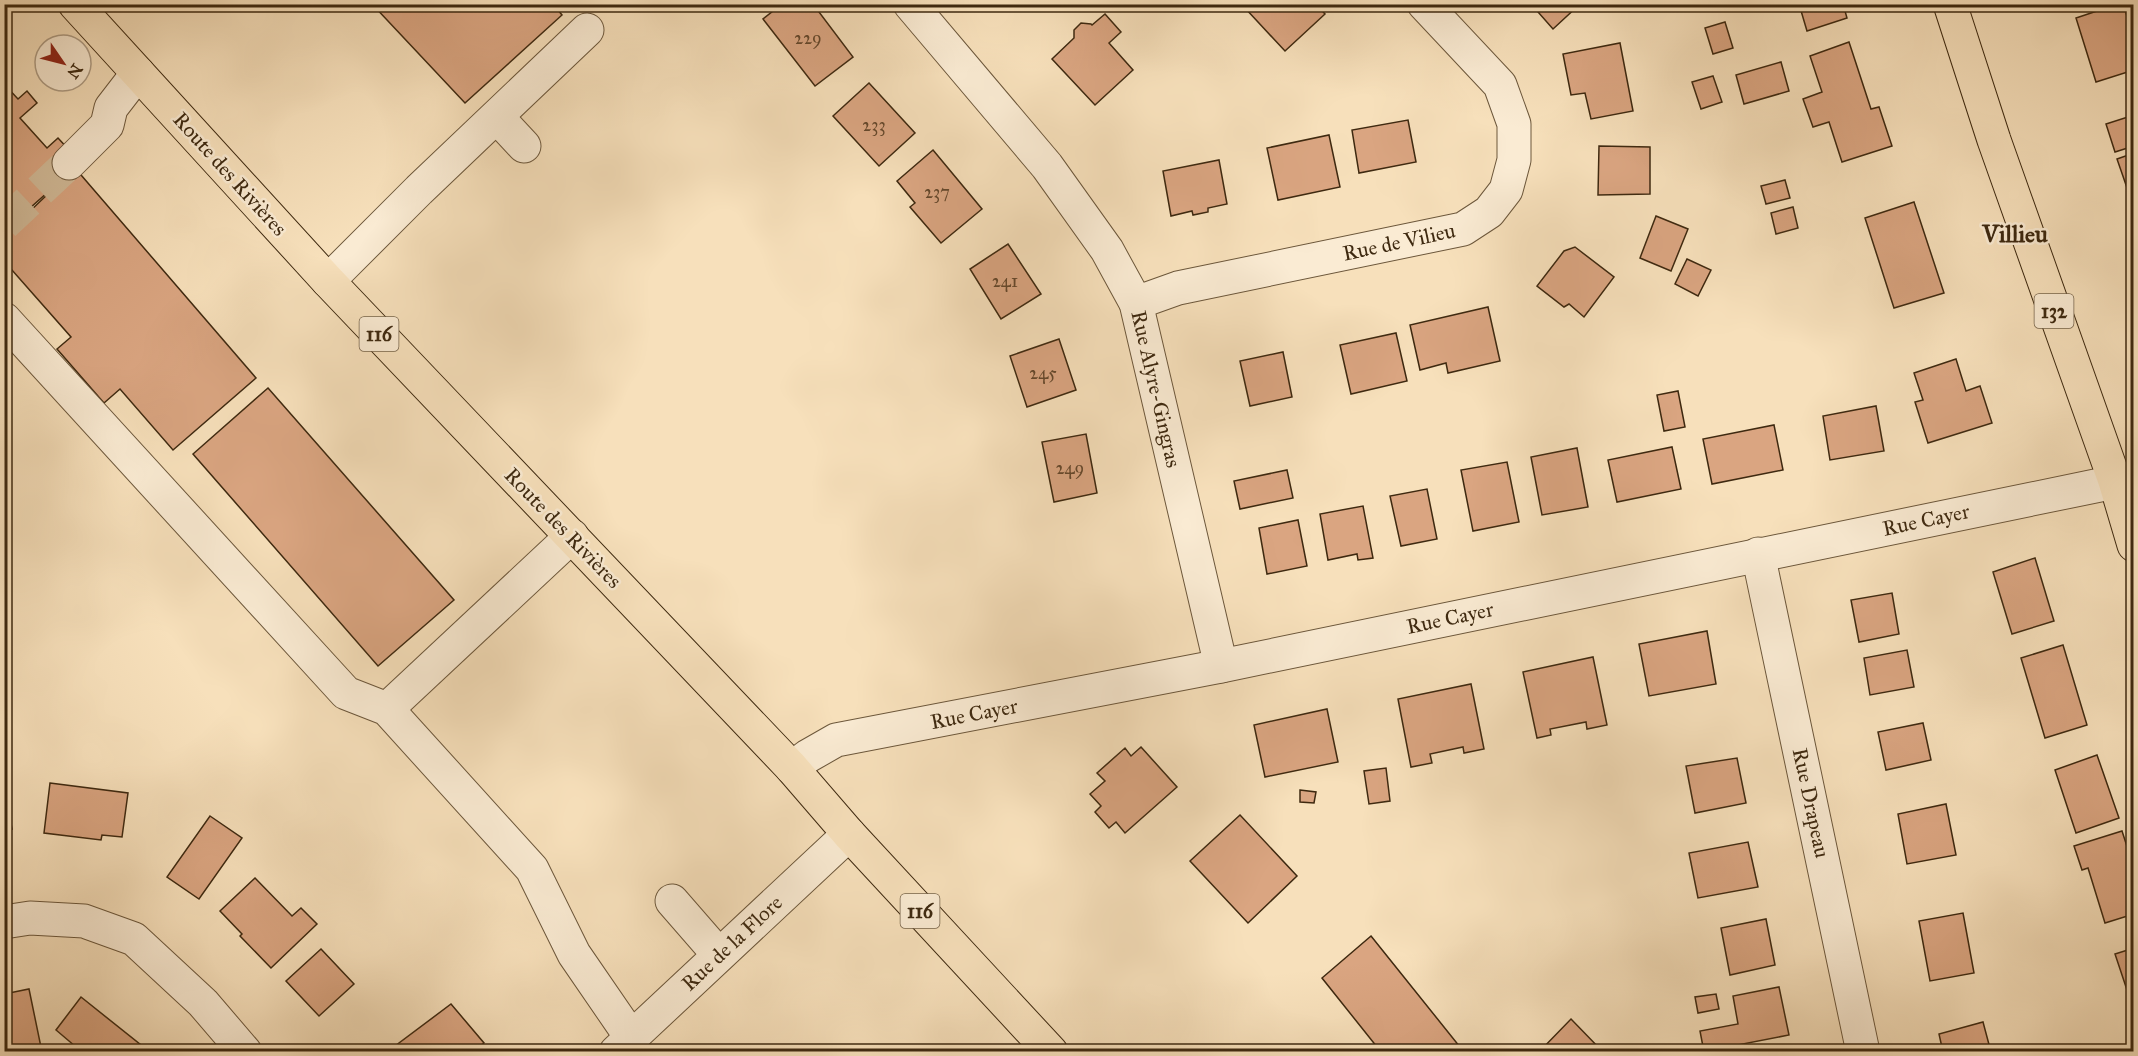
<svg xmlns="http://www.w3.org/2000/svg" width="2138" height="1056" font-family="'IM FELL Great Primer',serif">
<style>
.building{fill:#daa581;stroke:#3e2910;stroke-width:1.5}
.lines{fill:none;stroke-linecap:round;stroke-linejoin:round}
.minor-tunnel{stroke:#d2bb99;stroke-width:33;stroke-dasharray:33 16;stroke-linecap:butt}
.minor-casing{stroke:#6c573b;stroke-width:35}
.major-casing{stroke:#3e2910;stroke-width:35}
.minor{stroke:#faebd3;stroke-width:33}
.major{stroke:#f7e0bb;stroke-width:33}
.labels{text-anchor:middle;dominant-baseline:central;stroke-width:5;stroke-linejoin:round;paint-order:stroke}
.number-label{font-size:18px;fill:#65482c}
.shield{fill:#faebd3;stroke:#76634a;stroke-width:1.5}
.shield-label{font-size:20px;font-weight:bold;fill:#3e2910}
.street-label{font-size:21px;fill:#3e2910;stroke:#faebd3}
.quarter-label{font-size:24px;font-weight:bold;fill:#3e2910;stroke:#faebd3}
</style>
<rect width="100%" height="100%" fill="#f7e0bb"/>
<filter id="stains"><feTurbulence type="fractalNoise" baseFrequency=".00333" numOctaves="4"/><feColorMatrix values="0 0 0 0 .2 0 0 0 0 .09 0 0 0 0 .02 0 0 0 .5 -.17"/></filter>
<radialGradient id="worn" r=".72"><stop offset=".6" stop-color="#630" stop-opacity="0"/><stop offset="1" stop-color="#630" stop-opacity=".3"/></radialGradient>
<g class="building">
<polygon points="372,4 553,4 562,15 465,103"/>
<polygon points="782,4 813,4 853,57 815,86 763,19"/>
<polygon points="1249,4 1316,4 1325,14 1285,51 1245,8"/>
<polygon points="1531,4 1580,4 1553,29"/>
<polygon points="1799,4 1843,4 1847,18 1807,31"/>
<polygon points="2118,4 2123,4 2134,38 2134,70 2096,82 2076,18"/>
<polygon points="1105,14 1121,32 1109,43 1133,70 1095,105 1052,59 1074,38 1074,30 1081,23 1091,24 1092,25"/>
<polygon points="1725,22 1733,48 1713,54 1705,28"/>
<polygon points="1849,42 1871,109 1879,107 1892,146 1842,162 1829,122 1813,127 1803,99 1822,92 1810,56"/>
<polygon points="1620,43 1633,111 1591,119 1585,93 1571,95 1563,54"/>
<polygon points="1781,62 1789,91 1744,104 1736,75"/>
<polygon points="1713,76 1722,102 1701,109 1692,82"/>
<polygon points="869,83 915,133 879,166 833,116"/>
<polygon points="4,84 18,99 27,91 37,103 20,118 47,148 58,138 70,151 75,168 4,231"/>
<polygon points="2134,115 2134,146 2115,152 2106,124"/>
<polygon points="1408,120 1416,162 1359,173 1352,130"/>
<polygon points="1329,135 1340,187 1278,200 1267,148"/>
<polygon points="1599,146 1650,147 1650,194 1598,195"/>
<polygon points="933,150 982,209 941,243 910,207 915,203 897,181"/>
<polygon points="2134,153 2134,208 2117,159"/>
<polygon points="1219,160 1227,204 1208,208 1208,212 1193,215 1192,211 1171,216 1163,171"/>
<polygon points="75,168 256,378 173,450 120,389 104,403 57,349 71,337 4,261 4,236"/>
<polygon points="1785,180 1790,198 1766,204 1761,186"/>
<polygon points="1914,202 1944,293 1894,308 1865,218"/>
<polygon points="1793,207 1798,228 1776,234 1771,213"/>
<polygon points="1656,216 1688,229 1671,271 1640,258"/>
<polygon points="1008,244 1041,294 1001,319 970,269"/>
<polygon points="1575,247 1614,277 1584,317 1569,304 1564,307 1537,286 1564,251"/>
<polygon points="1687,259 1711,270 1698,296 1675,284"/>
<polygon points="1488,307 1500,361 1448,373 1446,363 1420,370 1410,325"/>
<polygon points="1396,333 1407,381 1351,394 1340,345"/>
<polygon points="1059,339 1076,390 1027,407 1010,356"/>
<polygon points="1283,352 1292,397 1250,406 1240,361"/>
<polygon points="1956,359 1966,391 1980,386 1992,423 1928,443 1915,402 1923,400 1914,373"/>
<polygon points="268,388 454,600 378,666 193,454"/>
<polygon points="1678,391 1685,427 1664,431 1657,395"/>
<polygon points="1876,406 1884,451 1830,460 1823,416"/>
<polygon points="1774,425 1783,470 1712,484 1703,439"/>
<polygon points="1086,434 1097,493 1054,502 1042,442"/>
<polygon points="1672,447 1681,489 1617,502 1608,460"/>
<polygon points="1577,448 1588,507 1542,515 1531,457"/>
<polygon points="1507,462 1519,522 1473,531 1461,470"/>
<polygon points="1287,470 1293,498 1240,509 1234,481"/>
<polygon points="1427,489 1437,539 1401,546 1390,496"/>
<polygon points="1363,506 1373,558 1358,560 1357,554 1328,560 1320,514"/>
<polygon points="1298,520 1307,566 1267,574 1259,528"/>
<polygon points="2035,558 2054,621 2012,634 1993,572"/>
<polygon points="1892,593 1899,634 1859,642 1851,600"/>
<polygon points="1707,631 1716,684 1649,696 1639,644"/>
<polygon points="2063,645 2087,725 2045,738 2021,658"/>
<polygon points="1907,650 1914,687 1870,695 1864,658"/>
<polygon points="1593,657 1607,725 1587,729 1586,722 1550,729 1551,735 1537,738 1523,672"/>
<polygon points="1471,684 1484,749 1464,753 1463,747 1430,754 1432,763 1411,767 1398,699"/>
<polygon points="1327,709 1338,762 1265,777 1254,725"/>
<polygon points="1923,723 1931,760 1886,770 1878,732"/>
<polygon points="1141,747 1177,787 1125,833 1116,822 1109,828 1095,812 1101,806 1090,794 1105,781 1097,773 1125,748 1131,756"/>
<polygon points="2097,755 2119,818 2076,833 2055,770"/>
<polygon points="1737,758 1746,803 1695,813 1686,766"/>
<polygon points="1386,768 1390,801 1369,804 1364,771"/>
<polygon points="50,783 128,793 122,837 102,835 101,840 44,833"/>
<polygon points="4,785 12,829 4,830"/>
<polygon points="1300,790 1316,792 1314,803 1300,802"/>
<polygon points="1946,804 1956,855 1907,864 1898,814"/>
<polygon points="1240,815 1297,876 1248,923 1190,861"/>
<polygon points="210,816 242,838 199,899 167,877"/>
<polygon points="2122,831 2134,868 2134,914 2105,923 2088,868 2082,870 2074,846"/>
<polygon points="1748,842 1758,887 1698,898 1689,853"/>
<polygon points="255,878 292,916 301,908 317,924 271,968 240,936 242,934 220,911"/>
<polygon points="1963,913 1974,973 1930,981 1919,921"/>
<polygon points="1766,919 1775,965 1730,975 1721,928"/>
<polygon points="1371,936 1464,1052 1381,1052 1322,978"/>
<polygon points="2134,948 2134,1011 2115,954"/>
<polygon points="321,949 354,984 319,1016 286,981"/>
<polygon points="1779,987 1789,1035 1727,1047 1727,1052 1704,1052 1700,1031 1738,1024 1733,996"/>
<polygon points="29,989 42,1052 4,1052 4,994"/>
<polygon points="1716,994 1719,1009 1698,1013 1695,997"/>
<polygon points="81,997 141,1045 137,1052 82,1052 56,1030"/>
<polygon points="451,1004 484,1043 472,1052 387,1052"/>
<polygon points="1571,1019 1603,1052 1539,1052"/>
<polygon points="1983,1022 1991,1052 1943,1052 1939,1034"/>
</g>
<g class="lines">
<polyline class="minor-tunnel" points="4,224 69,163"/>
<g class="minor-casing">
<g id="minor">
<polyline points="910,4 1047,166 1107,250 1136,303 1221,666"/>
<polyline points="497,117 524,146"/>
<polyline points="69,163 107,125 111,108 138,73"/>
<polyline points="328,281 419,190 587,30"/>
<polyline points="1136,303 1178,288 1463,229 1489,212 1506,190 1514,160 1514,124 1500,85 1424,4"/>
<polyline points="4,319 346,693 387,709 532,869 574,954 631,1037"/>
<polyline points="1758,554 1863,1052"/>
<polyline points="387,709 572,536"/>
<polyline points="792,768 808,756 836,740 1221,666 2134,478"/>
<polyline points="672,901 719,955"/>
<polyline points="4,922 30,918 84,921 134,939 203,1003 245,1052"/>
<polyline points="616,1052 849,834"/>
</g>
</g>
<g class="major-casing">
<g id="major">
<polyline points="75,4 328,281 792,768 849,834 1051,1052"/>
<polyline points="1950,4 1994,140 2115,481 2134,545"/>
</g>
</g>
<use href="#minor" class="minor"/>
<use href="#major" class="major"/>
</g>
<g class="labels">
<g class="number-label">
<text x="808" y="38">229</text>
<text x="874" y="125">233</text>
<text x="937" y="192">237</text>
<text x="1005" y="281">241</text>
<text x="1043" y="373">245</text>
<text x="1070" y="468">249</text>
</g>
<g class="shield">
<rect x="2034.5" y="294" width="39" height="34" rx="4.5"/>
<rect x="359.5" y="317" width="39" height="34" rx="4.5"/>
<rect x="900.5" y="894" width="39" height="34" rx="4.5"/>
</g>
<g class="shield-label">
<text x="2054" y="311">132</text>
<text x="379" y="334">116</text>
<text x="920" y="911">116</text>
</g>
<g class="street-label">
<text transform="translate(230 174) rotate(48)">Route des Rivières</text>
<text transform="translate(1399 242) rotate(-12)">Rue de Vilieu</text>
<text transform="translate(1156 389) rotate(77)">Rue Alyre-Gingras</text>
<text transform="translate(1926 520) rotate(-12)">Rue Cayer</text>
<text transform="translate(563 528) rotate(46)">Route des Rivières</text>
<text transform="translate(1450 618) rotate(-12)">Rue Cayer</text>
<text transform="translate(974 714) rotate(-11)">Rue Cayer</text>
<text transform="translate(1811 803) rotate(78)">Rue Drapeau</text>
<text transform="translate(732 943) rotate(-43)">Rue de la Flore</text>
</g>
<g class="quarter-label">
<text x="2015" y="234">Villieu</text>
</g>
</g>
<rect width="2138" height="1056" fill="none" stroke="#f7e0bb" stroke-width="24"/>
<rect x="6" y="6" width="2126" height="1044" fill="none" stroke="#3e2910" stroke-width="3"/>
<rect x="12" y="12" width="2114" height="1032" fill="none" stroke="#3e2910" stroke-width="1.5"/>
<g transform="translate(63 63) rotate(125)"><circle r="28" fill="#faebd3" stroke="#af9d85" stroke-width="1.5"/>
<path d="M0-4.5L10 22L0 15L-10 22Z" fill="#8f2418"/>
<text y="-9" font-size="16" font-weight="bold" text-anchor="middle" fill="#3e2910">N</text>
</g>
<rect width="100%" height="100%" filter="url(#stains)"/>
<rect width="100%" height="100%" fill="url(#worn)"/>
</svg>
